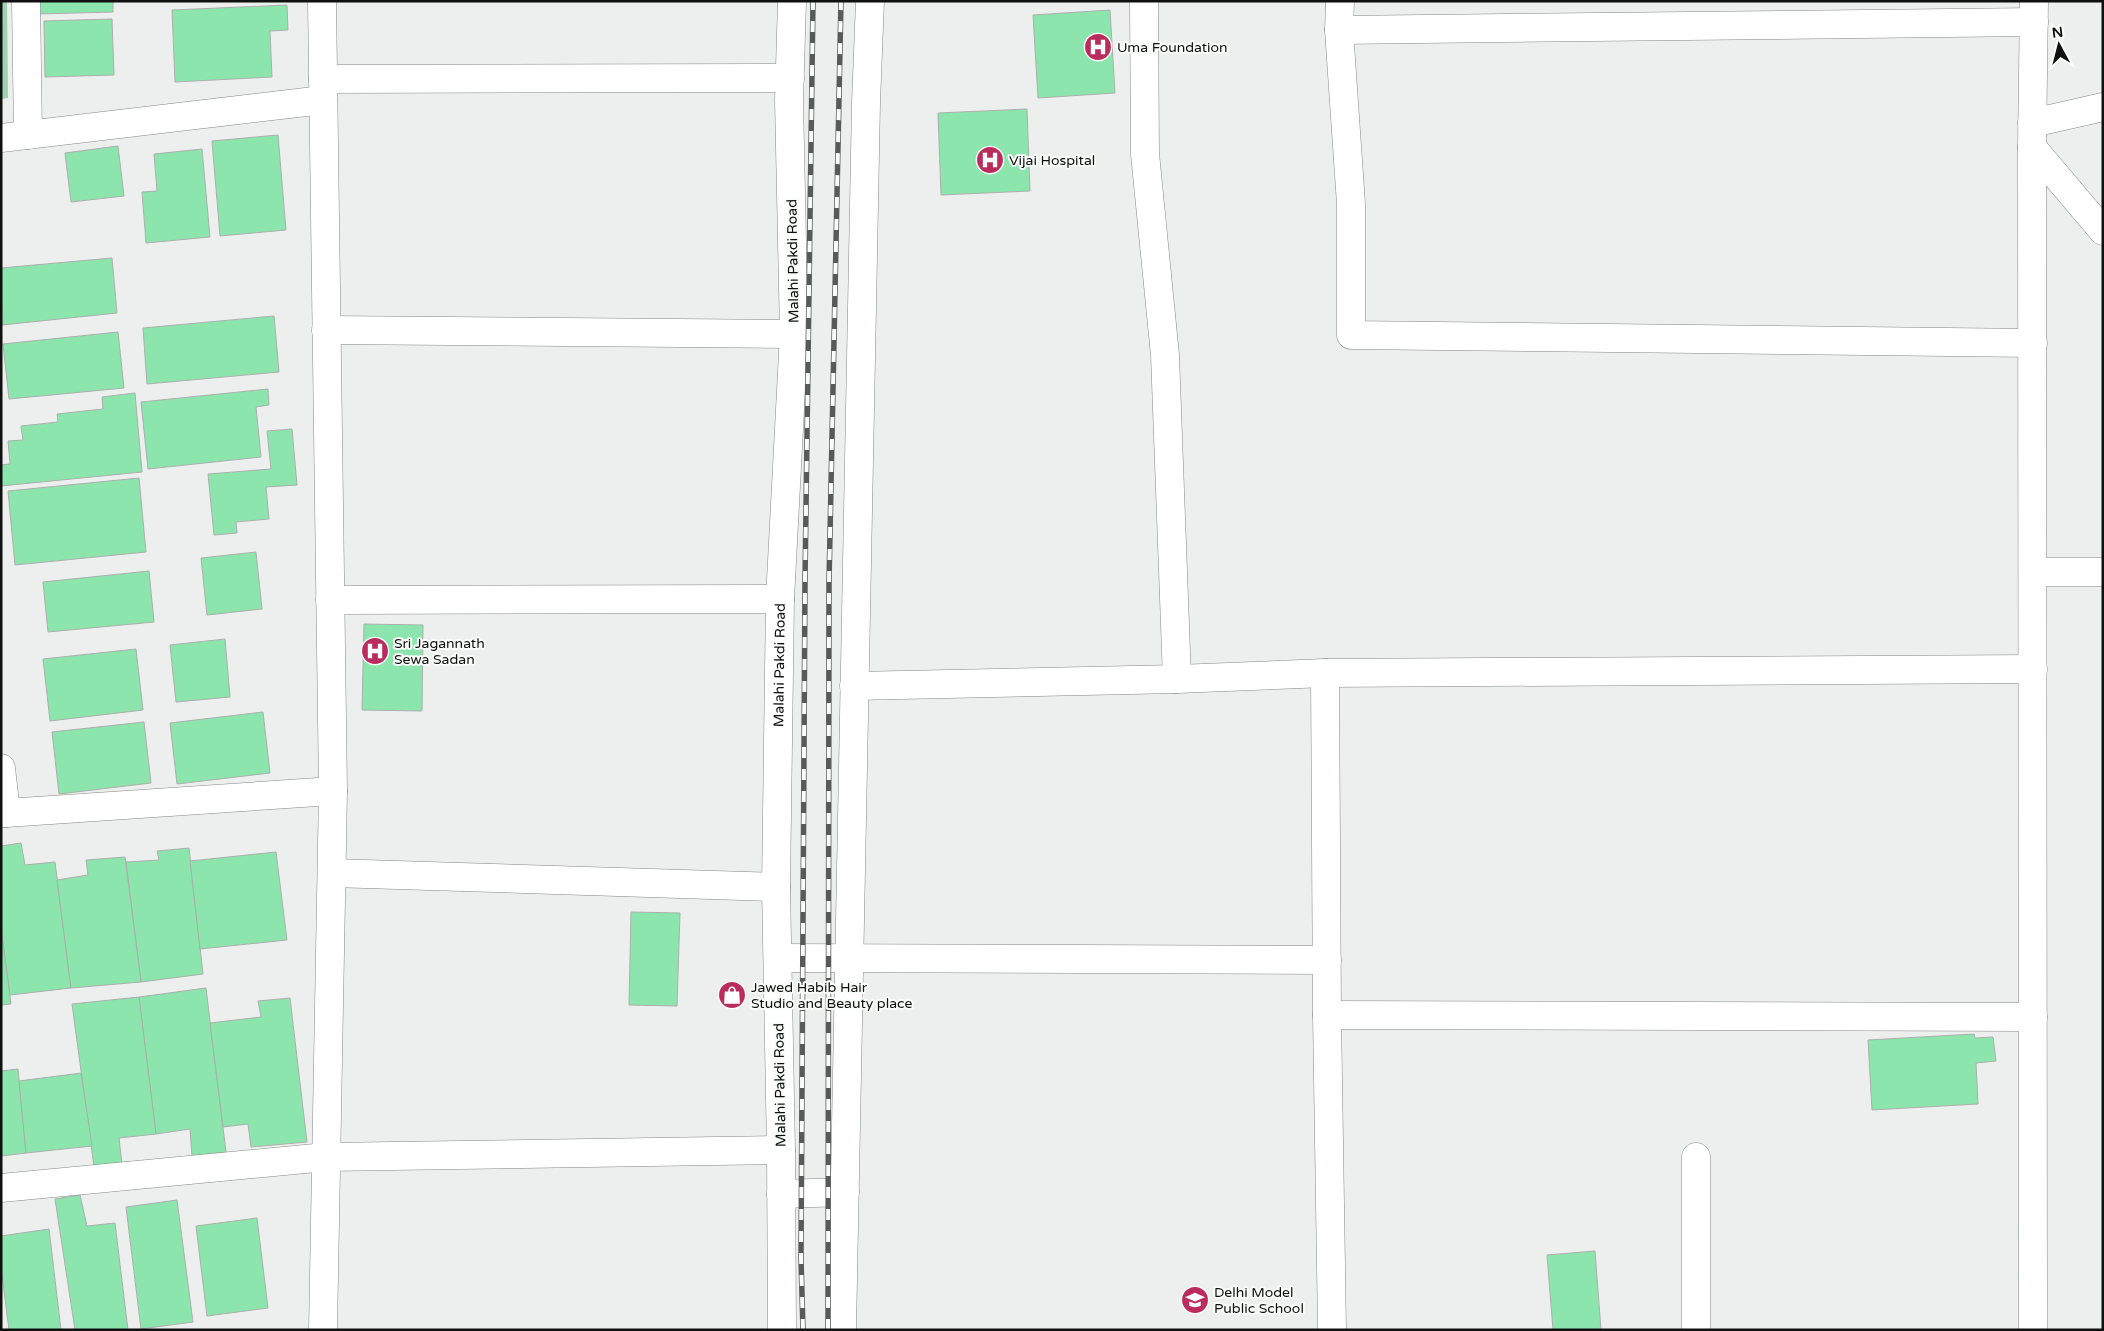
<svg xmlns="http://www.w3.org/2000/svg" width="2104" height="1331" font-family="'Varela Round',sans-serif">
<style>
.green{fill:#9ed2b0}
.building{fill:#8be5ad;stroke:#acafad}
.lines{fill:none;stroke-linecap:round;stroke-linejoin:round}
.minor-casing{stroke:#858886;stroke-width:29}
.secondary-casing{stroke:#858886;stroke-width:29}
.minor{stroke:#fff;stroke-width:28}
.secondary{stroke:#fff;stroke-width:28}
.rail-casing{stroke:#585a59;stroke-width:5.5}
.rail{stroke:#f9fdfa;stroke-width:4;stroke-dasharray:11;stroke-linecap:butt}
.labels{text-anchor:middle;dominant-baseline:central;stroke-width:4;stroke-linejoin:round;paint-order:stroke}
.poi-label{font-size:14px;fill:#0f100f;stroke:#f9fdfa;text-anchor:start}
.street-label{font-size:14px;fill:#0f100f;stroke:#f9fdfa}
</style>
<rect width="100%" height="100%" fill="#ecefed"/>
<polygon class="green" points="1,1 7,1 8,98 1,99"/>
<g class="building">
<polygon points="38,1 113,1 113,12 38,14"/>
<polygon points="287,5 288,30 270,31 272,77 175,82 172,10"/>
<polygon points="1110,10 1115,93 1038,98 1033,15"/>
<polygon points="112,19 114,75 45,77 44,21"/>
<polygon points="1027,109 1030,191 941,195 938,113"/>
<polygon points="278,135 286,230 220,236 212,141"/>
<polygon points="118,146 124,196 71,202 65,153"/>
<polygon points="202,149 210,237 146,243 142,192 157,191 154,154"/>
<polygon points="112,258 117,313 2,325 1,268"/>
<polygon points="274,316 279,372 147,384 143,328"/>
<polygon points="118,332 124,388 9,399 3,344"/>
<polygon points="268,389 269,405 256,407 261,457 148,469 141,402"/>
<polygon points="135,393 142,472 1,486 1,465 10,464 8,441 23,440 21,426 58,422 57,414 103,409 102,397"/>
<polygon points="292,429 297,485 266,487 269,519 236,522 237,533 214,535 208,474 271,469 267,431"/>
<polygon points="139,478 146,552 15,565 8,491"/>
<polygon points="256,552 262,609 207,615 201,558"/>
<polygon points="149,571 154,622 48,632 43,582"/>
<polygon points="364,624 423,625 422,711 362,710"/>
<polygon points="225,639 230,697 176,702 170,645"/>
<polygon points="136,649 143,710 50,721 43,659"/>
<polygon points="263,712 270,773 177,784 170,723"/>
<polygon points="144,722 151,783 59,794 52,732"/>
<polygon points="21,843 25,865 55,862 71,988 10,995 1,929 1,846"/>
<polygon points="189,848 203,974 141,982 126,862 159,860 157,851"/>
<polygon points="276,852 287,940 200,949 190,861"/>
<polygon points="125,857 141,982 71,988 57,880 88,875 86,860"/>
<polygon points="631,912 680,913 677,1006 629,1005"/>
<polygon points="1,929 11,1004 1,1005"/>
<polygon points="206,988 226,1152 192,1156 190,1129 156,1134 139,997"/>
<polygon points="139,997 156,1134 119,1138 122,1165 94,1167 72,1004"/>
<polygon points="290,998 307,1142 251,1147 248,1124 223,1127 210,1023 261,1017 258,1001"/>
<polygon points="1974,1034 1975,1038 1993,1037 1996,1061 1976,1063 1978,1104 1872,1110 1868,1040"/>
<polygon points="18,1069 26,1153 1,1156 1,1071"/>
<polygon points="81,1073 92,1146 26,1153 19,1081"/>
<polygon points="80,1195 87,1226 115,1223 128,1330 75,1330 55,1199"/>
<polygon points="177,1200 193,1322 141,1329 126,1207"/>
<polygon points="257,1218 268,1308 207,1316 196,1226"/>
<polygon points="49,1229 61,1330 9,1330 1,1267 1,1236"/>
<polygon points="1595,1251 1601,1330 1553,1330 1547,1255"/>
</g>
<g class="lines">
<g class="minor-casing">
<g id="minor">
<polyline points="26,1 28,135"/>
<polyline points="322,1 333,791 323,1330"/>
<polyline points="1144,1 1145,154 1165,355 1177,679"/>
<polyline points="1340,1 1339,30 1351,204 1351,335 2033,343"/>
<polyline points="1339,30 2034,22"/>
<polyline points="323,79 790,78"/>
<polyline points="2032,123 2103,107"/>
<polyline points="1,138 323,100"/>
<polyline points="2032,147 2103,231"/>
<polyline points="326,330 794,334"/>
<polyline points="2033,572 2103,572"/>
<polyline points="330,600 780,599"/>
<polyline points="1325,673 1327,1015 1332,1330"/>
<polyline points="854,686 1177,679 1325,673 2033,669"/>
<polyline points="1,768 6,813 1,813"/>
<polyline points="6,813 333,791"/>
<polyline points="332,873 776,887"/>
<polyline points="778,958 1327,960"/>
<polyline points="1327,1015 2033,1017"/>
<polyline points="1,1188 326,1157 781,1150"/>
<polyline points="1696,1330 1696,1157"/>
<polyline points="2033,1330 2032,147 2034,1"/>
</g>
</g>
<g class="secondary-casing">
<g id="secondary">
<polyline points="781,1194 845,1192"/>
<path id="s1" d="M782 1330 781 1150 776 887 780 599 794 334 789 100 792 1"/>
<polyline points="842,1330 866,103 870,1"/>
</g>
</g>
<use href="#minor" class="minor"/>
<use href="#secondary" class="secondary"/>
<g class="rail-casing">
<g id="rail">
<polyline points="803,1330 801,1258 805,581 813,1"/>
<polyline points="828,1330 829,583 841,1"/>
</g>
</g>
<use href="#rail" class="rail"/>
</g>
<defs>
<g id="hospital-disc" transform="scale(1.4375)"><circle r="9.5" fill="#ba2c5d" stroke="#f9fdfa"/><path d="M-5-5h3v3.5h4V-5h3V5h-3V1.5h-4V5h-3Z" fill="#fff"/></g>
<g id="shop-disc" transform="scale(1.4375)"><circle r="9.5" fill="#ba2c5d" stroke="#f9fdfa"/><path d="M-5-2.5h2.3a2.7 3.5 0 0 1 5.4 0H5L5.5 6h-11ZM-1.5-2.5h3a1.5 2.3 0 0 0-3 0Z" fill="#fff"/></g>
<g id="school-disc" transform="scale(1.4375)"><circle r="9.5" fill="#ba2c5d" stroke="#f9fdfa"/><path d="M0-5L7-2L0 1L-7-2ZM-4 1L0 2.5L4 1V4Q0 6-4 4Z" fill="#fff"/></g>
</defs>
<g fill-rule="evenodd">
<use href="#hospital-disc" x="1098" y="47"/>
<use href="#hospital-disc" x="990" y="160"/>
<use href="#hospital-disc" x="375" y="651"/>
<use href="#shop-disc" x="732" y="995"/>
<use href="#school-disc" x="1195" y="1300"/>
</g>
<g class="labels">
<g class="poi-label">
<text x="1117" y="47">Uma Foundation</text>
<text x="1009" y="160">Vijai Hospital</text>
<text x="394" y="643">Sri Jagannath<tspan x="394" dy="16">Sewa Sadan</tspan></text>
<text x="751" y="987">Jawed Habib Hair<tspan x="751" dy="16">Studio and Beauty place</tspan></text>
<text x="1214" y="1292">Delhi Model<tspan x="1214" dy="16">Public School</tspan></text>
</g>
<g class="street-label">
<text transform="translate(793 261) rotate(-91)">Malahi Pakdi Road</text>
<text stroke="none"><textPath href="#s1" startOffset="665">Malahi Pakdi Road</textPath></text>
<text transform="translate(780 1085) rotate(-91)">Malahi Pakdi Road</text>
</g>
</g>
<rect width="2104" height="1331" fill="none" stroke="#0f100f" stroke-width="5"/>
<g transform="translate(2059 45) rotate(353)" stroke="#f9fdfa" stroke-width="4" paint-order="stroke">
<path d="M0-4L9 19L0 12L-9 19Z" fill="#0f100f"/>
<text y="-8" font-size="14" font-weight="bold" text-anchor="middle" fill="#0f100f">N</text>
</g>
</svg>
